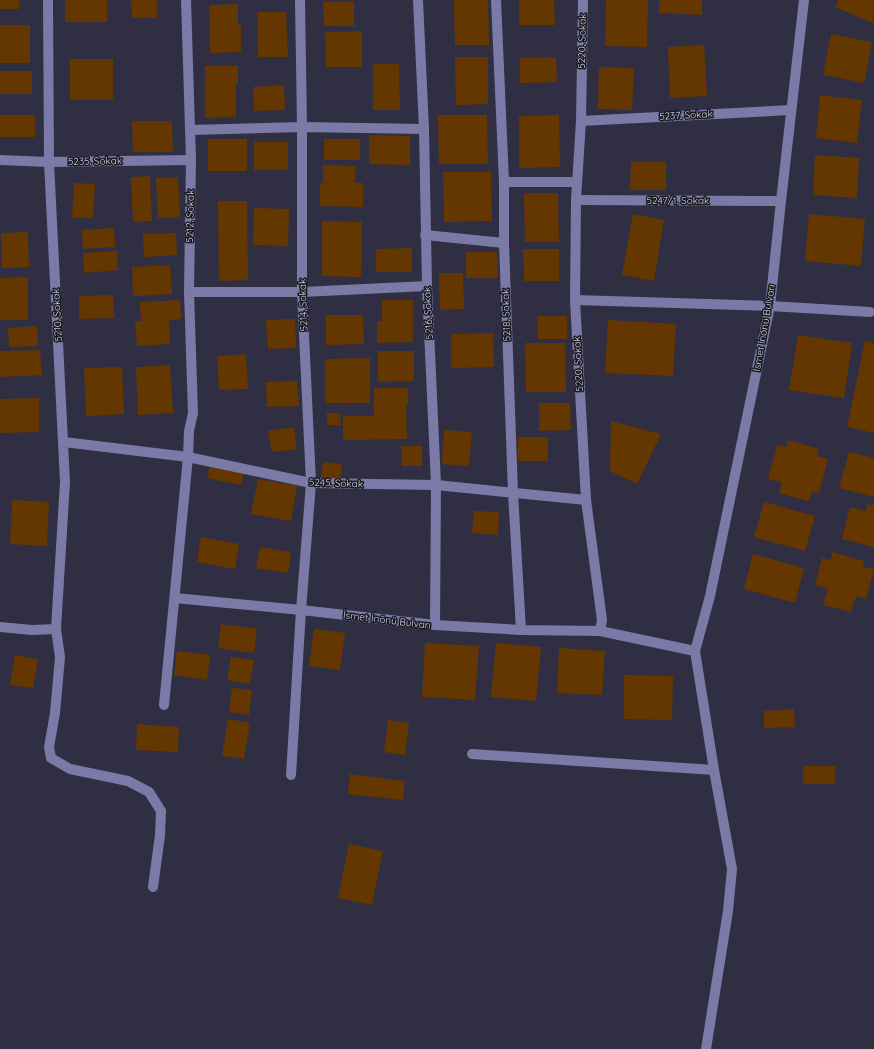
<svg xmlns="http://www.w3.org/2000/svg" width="874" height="1049" font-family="Quicksand,sans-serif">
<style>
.building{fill:#653700}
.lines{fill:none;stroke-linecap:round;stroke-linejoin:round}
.minor{stroke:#7b7aa7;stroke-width:10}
.labels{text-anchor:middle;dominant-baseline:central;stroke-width:3;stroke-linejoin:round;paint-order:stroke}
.street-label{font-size:10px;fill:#d7d8e5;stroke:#181821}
</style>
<rect width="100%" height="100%" fill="#2f2e43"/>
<g class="building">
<rect x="0" y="0" width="19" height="9"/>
<rect x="65" y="0" width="42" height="22"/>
<polygon points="131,0 157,0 157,18 132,18"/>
<polygon points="454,0 488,0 489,45 455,45"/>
<polygon points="519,0 554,0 555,25 519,25"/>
<polygon points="606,0 648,0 647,47 605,46"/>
<polygon points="659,0 702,0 702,15 659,13"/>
<polygon points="838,0 874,0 873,23 835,7"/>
<polygon points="323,2 354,2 354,26 324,26"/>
<polygon points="238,4 238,25 241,25 241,52 210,53 209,5"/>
<polygon points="257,12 286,12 288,57 258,57"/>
<rect x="0" y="25" width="30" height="38"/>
<polygon points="362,31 362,67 326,67 325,32"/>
<polygon points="831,34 872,42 864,83 823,75"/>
<polygon points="704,45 707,96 670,98 668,47"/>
<polygon points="455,57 488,57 488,104 456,105"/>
<polygon points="556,57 557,82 520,83 520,58"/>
<rect x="70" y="59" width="43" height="41"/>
<polygon points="373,64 399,64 400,110 373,110"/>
<polygon points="205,66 238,66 238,84 236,84 236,117 205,118"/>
<polygon points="599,67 634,68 632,110 598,109"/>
<rect x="0" y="71" width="32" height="23"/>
<polygon points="284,85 285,110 254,111 253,87"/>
<polygon points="820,95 862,100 857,143 816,138"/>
<rect x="0" y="115" width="35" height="22"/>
<polygon points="438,115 487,115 488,164 439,164"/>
<polygon points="559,115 560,167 519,168 519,116"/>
<polygon points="132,121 172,121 173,152 133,152"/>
<polygon points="369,135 410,136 410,165 369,164"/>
<rect x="208" y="139" width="39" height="32"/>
<rect x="324" y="139" width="36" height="21"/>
<rect x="254" y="142" width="34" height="28"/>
<polygon points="815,155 859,158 857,198 813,195"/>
<polygon points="631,162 666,162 666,190 630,190"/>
<polygon points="323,165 355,166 355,183 363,183 363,207 320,206 320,183 323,183"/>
<polygon points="443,172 491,172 492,221 444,222"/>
<polygon points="150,176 152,221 133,222 131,177"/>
<polygon points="178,177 180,217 158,218 156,178"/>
<polygon points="74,183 95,184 93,218 72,218"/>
<polygon points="524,193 558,193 559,242 525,242"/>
<polygon points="218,201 247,201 248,280 219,281"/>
<polygon points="254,208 289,209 288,246 253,245"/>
<polygon points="633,214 664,220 654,281 622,275"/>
<polygon points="809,214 865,219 861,266 805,261"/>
<polygon points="322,221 362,222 361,277 322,276"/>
<polygon points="114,228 115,247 83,249 82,230"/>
<polygon points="28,232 29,267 2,268 1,233"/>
<polygon points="176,233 177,255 144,257 143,234"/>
<polygon points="412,248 412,272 376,272 376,249"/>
<polygon points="523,249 559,249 559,281 524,281"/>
<polygon points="117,251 118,270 84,273 83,253"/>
<polygon points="466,252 497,252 498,278 466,278"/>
<polygon points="170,265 172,294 133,296 132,267"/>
<polygon points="439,273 463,273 464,309 440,310"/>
<polygon points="28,277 28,320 0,320 0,278"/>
<polygon points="113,295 114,318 79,319 79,296"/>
<polygon points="180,300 181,319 169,320 170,344 137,346 135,321 141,321 140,302"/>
<polygon points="382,300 413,300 413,342 377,343 377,321 382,321"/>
<polygon points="326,315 363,315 364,344 326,345"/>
<polygon points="537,316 567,316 567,339 538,339"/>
<polygon points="295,319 296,348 268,349 266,320"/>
<polygon points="608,320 676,324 673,376 605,373"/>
<polygon points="37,326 38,346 9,347 8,328"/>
<polygon points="493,333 494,367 451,368 451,334"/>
<polygon points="798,335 852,343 844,398 789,390"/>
<polygon points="865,341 874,343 874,433 847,427"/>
<polygon points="525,343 565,343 566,392 526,392"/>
<polygon points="40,350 42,375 0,377 0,351"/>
<polygon points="378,351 414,351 414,381 378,382"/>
<polygon points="246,354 248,389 219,390 217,356"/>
<polygon points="370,358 370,403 325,403 325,359"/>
<polygon points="170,365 173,413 138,415 136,367"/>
<polygon points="122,367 124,414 86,416 84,368"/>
<polygon points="297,381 299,406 267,407 266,382"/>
<polygon points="374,388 408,388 408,405 406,405 407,439 343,440 343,416 374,416"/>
<polygon points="39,398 39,432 0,433 0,399"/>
<polygon points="539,403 570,403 571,430 539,431"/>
<polygon points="327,413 340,413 341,425 327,425"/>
<polygon points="611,421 661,434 637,484 610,471"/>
<polygon points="294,427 297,449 272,452 268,431"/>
<polygon points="444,430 472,432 469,466 442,464"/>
<rect x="518" y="437" width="30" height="24"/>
<polygon points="788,440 819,449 817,456 828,459 819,493 812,492 809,501 779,493 782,483 768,479 777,445 786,447"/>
<polygon points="401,446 422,446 422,466 402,466"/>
<polygon points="849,452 874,458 874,497 839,488"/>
<polygon points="323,462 342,464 340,480 321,478"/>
<polygon points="210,464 244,472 241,485 207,478"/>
<polygon points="258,479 297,486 291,521 251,514"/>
<polygon points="12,500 49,502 47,546 10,544"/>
<polygon points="764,502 815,516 805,551 754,537"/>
<polygon points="867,504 874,505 874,547 842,539 850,507 866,511"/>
<polygon points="474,511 499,512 498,535 472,533"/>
<polygon points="201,537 239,544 235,569 197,562"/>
<polygon points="260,547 291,552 288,573 256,568"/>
<polygon points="832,552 864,561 863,567 874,569 866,599 856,596 851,612 823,605 828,589 815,585 822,558 831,560"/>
<polygon points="753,554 804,568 795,603 744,589"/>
<polygon points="221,624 257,629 254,653 218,648"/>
<polygon points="314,629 345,633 340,670 309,666"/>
<polygon points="425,643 479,646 475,700 422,697"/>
<polygon points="496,643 541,647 536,701 491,697"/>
<polygon points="559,648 605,651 602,695 557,693"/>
<polygon points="177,651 210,655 207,680 174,675"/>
<polygon points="15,655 38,659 33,688 10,685"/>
<polygon points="231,657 254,660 250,684 227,680"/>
<polygon points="624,675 673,676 672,720 624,719"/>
<polygon points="232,688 252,690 249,715 229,712"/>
<polygon points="794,709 795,727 764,728 764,711"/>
<polygon points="228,719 250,723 244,759 222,756"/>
<polygon points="388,720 409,723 405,755 384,752"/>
<polygon points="137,724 179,727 178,752 136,750"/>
<rect x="803" y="766" width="32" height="18"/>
<polygon points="350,774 405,781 403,800 348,794"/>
<polygon points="349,844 383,851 372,905 338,898"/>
</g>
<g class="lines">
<g class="minor">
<polyline points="48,0 49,162 65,482 56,629 60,657 55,713 49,747 51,758 70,769 128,781 149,792 161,811 160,835 153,887"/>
<polyline points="418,0 424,129 427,286 436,485 435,625"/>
<polyline points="496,0 504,182 504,243 513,493 521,630"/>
<polyline points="583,0 581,121 576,200 575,300 586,500 602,620 600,631 695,651"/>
<polyline points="581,121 791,110"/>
<polyline points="190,130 302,127 424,129"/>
<polyline points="0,160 49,162 191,160"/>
<polyline points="504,182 577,182"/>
<polyline points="576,200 781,201"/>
<polyline points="425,235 504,243"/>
<polyline points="189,292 302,292 427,286"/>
<polyline points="575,300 770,306 870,312"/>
<polyline points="64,442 188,457 311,483 436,485 586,500"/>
<polyline points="175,598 301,610 435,625 521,630 600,631"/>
<polyline points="0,627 32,630 56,629"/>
<polyline points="164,705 188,457 189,431 193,413 189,292 191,160 186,0"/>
<polyline points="472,754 714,770 695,651 710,596 770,306 781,201 804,0"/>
<polyline points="291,775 301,610 311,483 302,292 302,127 300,0"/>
<polyline points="706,1049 728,911 732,869 714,770"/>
</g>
</g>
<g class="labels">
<g class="street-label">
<text transform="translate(582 41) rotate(-89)">5220. Sokak</text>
<text transform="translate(686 115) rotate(-3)">5237. Sokak</text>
<text transform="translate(95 161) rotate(-1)">5235. Sokak</text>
<text x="678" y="200">5247/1. Sokak</text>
<text transform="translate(190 216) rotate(-89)">5212. Sokak</text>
<text transform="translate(303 305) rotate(-92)">5214. Sokak</text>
<text transform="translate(428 313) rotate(-93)">5216. Sokak</text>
<text transform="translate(57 315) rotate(-93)">5210. Sokak</text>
<text transform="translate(506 315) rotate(-92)">5218. Sokak</text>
<text transform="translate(764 328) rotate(-80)">İsmet İnönü Bulvarı</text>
<text transform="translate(578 364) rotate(-93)">5220. Sokak</text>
<text transform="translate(336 483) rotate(2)">5245. Sokak</text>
<text transform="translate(387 620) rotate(7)">İsmet İnönü Bulvarı</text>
</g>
</g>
</svg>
